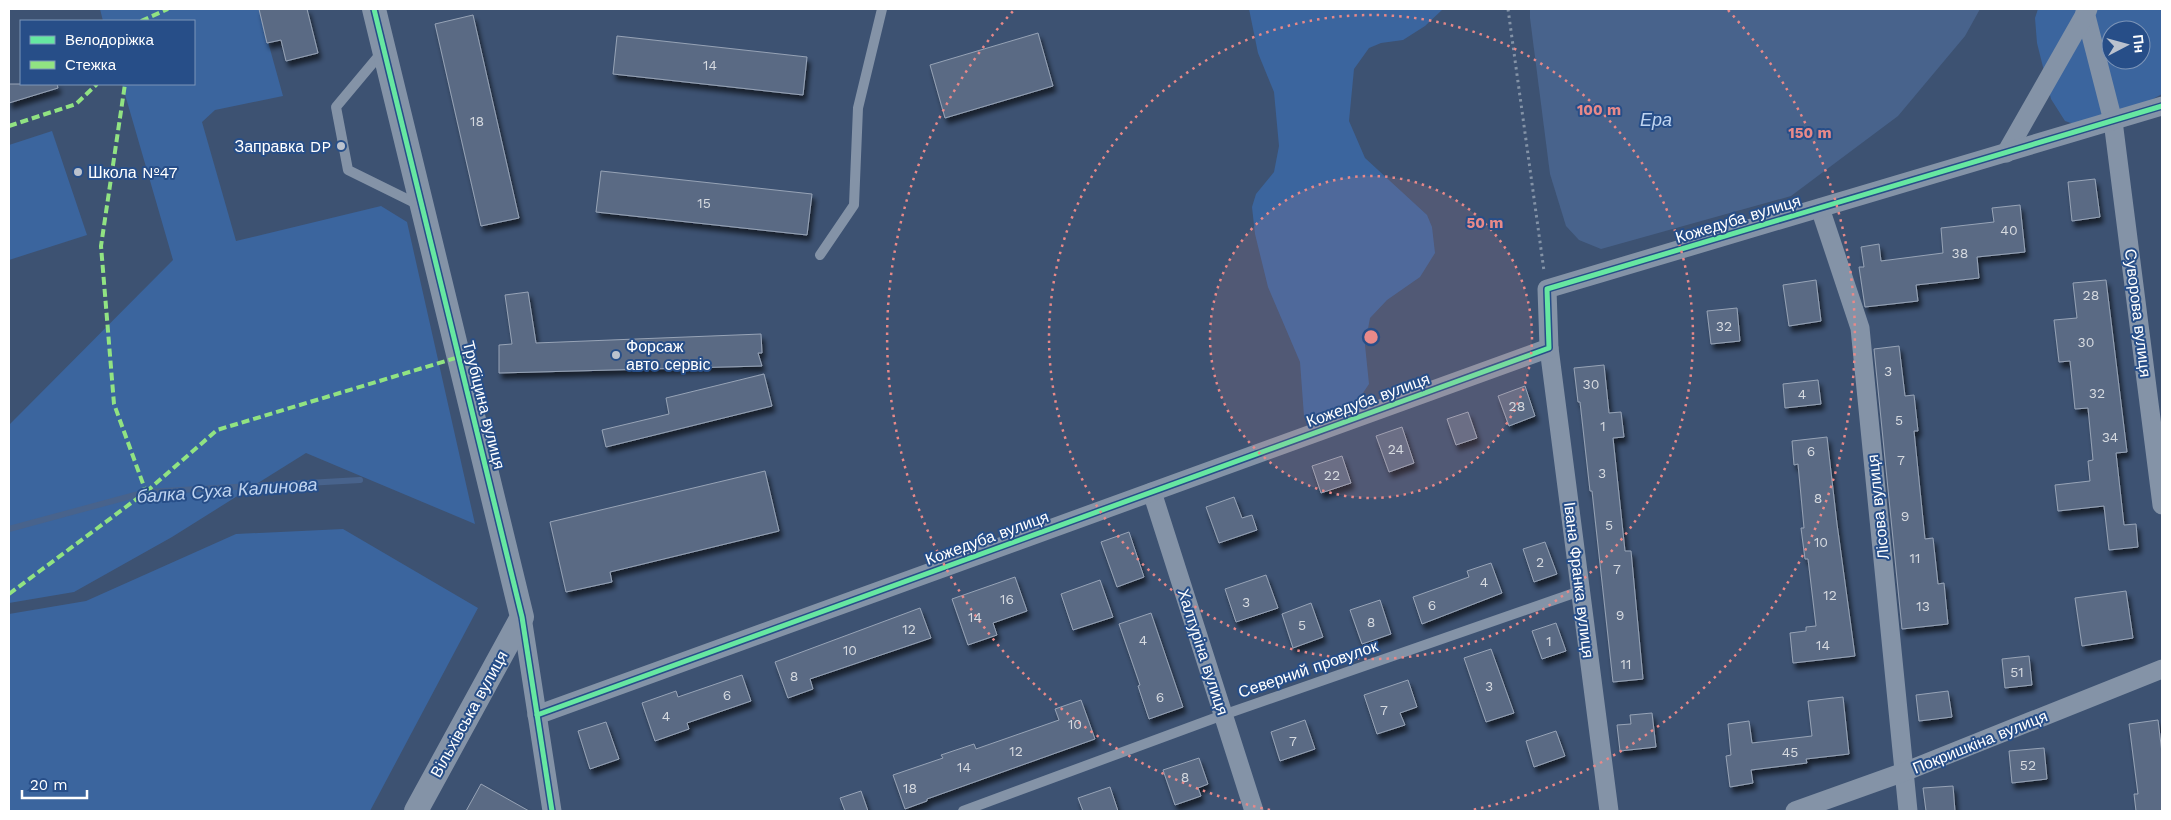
<svg xmlns="http://www.w3.org/2000/svg" width="2171" height="820" font-family="'Work Sans',sans-serif">
<style>
.green{fill:#3b659e;fill-rule:evenodd}
.water{fill:#48638c}
.lines{fill:none;stroke-linecap:round;stroke-linejoin:round}
.stream{stroke:#48638c;stroke-width:6}
.building{fill:#5a6b84;stroke:#97a3b6;filter:url(#shadow)}
.path{stroke:#8493a7;stroke-width:3;stroke-dasharray:2.5 4;stroke-linecap:butt}
.service{stroke:#8493a7;stroke-width:10}
.minor{stroke:#8493a7;stroke-width:19}
.tertiary{stroke:#8493a7;stroke-width:24}
.quiet{stroke:#91e382;stroke-width:4;stroke-dasharray:8 4;stroke-linecap:butt}
.cycleway-casing{stroke:#274e88;stroke-width:8}
.cycleway{stroke:#66e7a1;stroke-width:5}
.ring{fill:none;stroke:#e88989;stroke-width:2.5;stroke-dasharray:2.5 5}
.poi-dot{fill:#bbc2ce;stroke:#274e88;stroke-width:2}
.labels{text-anchor:middle;dominant-baseline:central;stroke-width:4;stroke-linejoin:round;paint-order:stroke}
.number-label{font-size:14px;fill:#d6dae0}
.poi-label{font-size:16px;fill:#fff;stroke:#274e88;text-anchor:start}
.street-label{font-size:16px;fill:#fff;stroke:#274e88}
.water-label{font-size:18px;font-style:italic;fill:#bfd4f0;stroke:#274e88}
.centre{fill:#e88989;stroke:#274e88;stroke-width:2.5}
.ring-label{font-size:15px;text-anchor:middle;font-weight:bold;fill:#e88989;stroke:#274e88;stroke-width:4;stroke-linejoin:round;paint-order:stroke}
</style>
<defs>
<filter id="shadow"><feDropShadow dx="3" dy="5.5" stdDeviation="2.5" flood-color="#0009"/></filter>
</defs>
<rect width="100%" height="100%" fill="#3d5272"/>
<g class="green">
<polygon points="100,9 259,9 283,96 215,110 202,122 236,241 381,206 407,222 475,524 306,453 172,537 74,592 9,603 9,425 173,260 122,84 194,84 194,21 103,21"/>
<polygon points="1249,9 1443,9 1425,26 1403,40 1381,43 1369,48 1354,69 1349,121 1365,158 1427,215 1432,227 1435,253 1420,277 1387,300 1370,318 1365,345 1369,384 1347,417 1311,428 1304,416 1300,362 1268,287 1255,234 1252,207 1256,194 1274,172 1279,146 1274,92 1258,53"/>
<path d="M2038 9H2162V94L2113 121 2089 129 2065 121 2051 99 2037 43 2035 18ZM2111 30H2141V60H2111Z"/>
<polygon points="52,131 87,235 9,260 9,145"/>
<polygon points="343,529 478,608 370,811 9,811 9,614 86,601 236,534"/>
</g>
<polygon class="water" points="1530,9 1980,9 1965,36 1898,116 1791,196 1601,249 1579,240 1566,226 1550,174 1530,18"/>
<g class="lines">
<polyline class="stream" points="9,529 146,492 360,480"/>
</g>
<g class="building">
<polygon points="259,9 307,9 318,53 286,61 281,40 267,43"/>
<polygon points="473,15 519,218 481,226 435,24"/>
<polygon points="1038,33 1053,86 945,118 930,65"/>
<polygon points="617,36 807,57 803,95 613,74"/>
<polygon points="9,84 57,84 58,88 9,103"/>
<polygon points="601,171 812,194 807,235 596,212"/>
<polygon points="2095,179 2100,217 2072,221 2068,182"/>
<polygon points="2020,205 2025,252 1977,257 1979,278 1916,285 1918,301 1865,307 1859,267 1864,267 1861,247 1879,244 1881,261 1943,253 1941,228 1994,222 1992,208"/>
<polygon points="1816,280 1821,321 1789,326 1783,285"/>
<polygon points="2106,280 2127,452 2116,453 2124,525 2136,524 2138,547 2109,550 2104,506 2058,511 2055,485 2090,481 2088,461 2093,460 2088,408 2075,409 2070,361 2059,362 2054,320 2077,318 2073,283"/>
<polygon points="528,292 536,343 761,334 762,353 758,353 762,366 499,373 499,345 512,344 505,295"/>
<polygon points="1737,308 1740,341 1711,344 1707,311"/>
<polygon points="1899,346 1905,396 1914,395 1918,431 1914,431 1925,539 1933,538 1938,584 1944,583 1948,624 1902,629 1874,349"/>
<polygon points="1604,365 1609,413 1621,412 1624,437 1613,438 1625,551 1631,551 1643,679 1613,682 1592,491 1590,491 1580,402 1578,402 1574,368"/>
<polygon points="764,374 772,406 606,447 602,430 669,414 666,398"/>
<polygon points="1818,380 1821,404 1785,408 1783,384"/>
<polygon points="1525,386 1535,416 1509,426 1498,396"/>
<polygon points="1468,412 1477,438 1456,445 1447,419"/>
<polygon points="1402,427 1414,463 1389,472 1376,436"/>
<polygon points="1827,437 1837,524 1855,656 1793,663 1790,633 1806,631 1806,627 1816,626 1808,559 1805,559 1801,528 1804,528 1798,464 1794,465 1792,441"/>
<polygon points="1342,456 1351,483 1321,493 1312,466"/>
<polygon points="765,471 779,531 610,572 612,582 566,592 550,522"/>
<polygon points="1234,497 1242,518 1252,515 1257,530 1219,543 1206,507"/>
<polygon points="1129,532 1144,577 1117,587 1101,542"/>
<polygon points="1545,542 1557,574 1534,582 1523,549"/>
<polygon points="1491,563 1502,593 1422,624 1413,597 1469,577 1467,571"/>
<polygon points="1266,575 1278,608 1236,622 1225,589"/>
<polygon points="1015,577 1027,611 993,623 997,635 968,645 952,599"/>
<polygon points="1100,580 1113,617 1073,630 1061,594"/>
<polygon points="2126,591 2133,638 2082,646 2075,598"/>
<polygon points="1380,600 1391,634 1362,644 1350,610"/>
<polygon points="1311,603 1323,637 1293,648 1282,614"/>
<polygon points="920,608 931,638 810,679 813,689 788,698 775,662"/>
<polygon points="1151,613 1183,707 1149,719 1138,686 1140,685 1119,624"/>
<polygon points="1556,623 1566,651 1542,659 1532,631"/>
<polygon points="1491,649 1514,713 1486,722 1464,658"/>
<polygon points="2029,656 2032,685 2005,688 2002,659"/>
<polygon points="742,675 751,701 687,723 689,729 655,741 642,703 676,691 678,697"/>
<polygon points="1408,680 1417,707 1400,713 1405,725 1377,734 1364,695"/>
<polygon points="1948,691 1952,717 1919,721 1916,695"/>
<polygon points="1843,697 1849,754 1806,759 1807,763 1751,770 1753,783 1730,787 1726,756 1731,755 1728,724 1749,721 1752,743 1812,736 1808,701"/>
<polygon points="1081,700 1095,739 927,799 927,801 905,809 893,775 943,758 941,755 974,744 976,749 1059,720 1055,709"/>
<polygon points="1652,713 1656,747 1620,751 1617,725 1631,724 1630,715"/>
<polygon points="1305,720 1315,749 1280,761 1271,732"/>
<polygon points="2158,720 2162,753 2162,811 2136,811 2134,794 2138,794 2129,724"/>
<polygon points="606,722 619,759 590,769 578,731"/>
<polygon points="1556,731 1565,756 1534,767 1526,741"/>
<polygon points="2044,748 2047,779 2012,783 2009,751"/>
<polygon points="1199,758 1208,784 1198,788 1201,796 1175,805 1163,770"/>
<polygon points="481,784 529,811 466,811"/>
<polygon points="1953,786 1955,811 1926,811 1923,788"/>
<polygon points="1110,787 1118,811 1083,811 1078,798"/>
<polygon points="861,791 868,811 845,811 840,798"/>
</g>
<g class="lines">
<polyline class="path" points="1508,9 1544,271"/>
<g class="service">
<polyline points="382,52 336,107 348,170 419,205"/>
<polyline points="820,255 854,205 858,108 882,9"/>
<polyline points="963,811 1223,715 1580,591"/>
</g>
<g class="minor">
<polyline points="2085,12 2113,121 2162,505"/>
<polyline points="2006,153 2088,9"/>
<polyline points="1820,208 1860,328 1908,811"/>
<polyline points="1549,348 1609,811"/>
<polyline points="1152,492 1254,811"/>
<polyline points="522,617 552,811"/>
<polyline points="537,715 1549,348 1547,289 2162,106"/>
<polyline points="1795,811 1904,772 2162,669"/>
</g>
<polyline class="tertiary" points="374,9 522,617 416,811"/>
<g class="quiet">
<polyline points="141,21 168,9"/>
<polyline points="9,126 76,104 97,84"/>
<polyline points="146,492 217,430 459,357"/>
<polyline points="9,594 146,492 114,404 101,246 125,84"/>
</g>
<g class="cycleway-casing">
<g id="cycleway">
<polyline points="374,9 522,617 552,811"/>
<polyline points="537,715 1549,348 1547,289 2162,106"/>
</g>
</g>
<use href="#cycleway" class="cycleway"/>
</g>
<circle cx="1371" cy="337" r="161" fill="#e88989" fill-opacity=".12"/>
<g class="ring">
<circle cx="1371" cy="337" r="161"/>
<circle cx="1371" cy="337" r="322"/>
<path d="M1270 810A484 484 0 0 1 1014 10M1728 10A484 484 0 0 1 1472 810"/>
</g>
<g class="poi-dot">
<circle cx="341" cy="146" r="5"/>
<circle cx="78" cy="172" r="5"/>
<circle cx="616" cy="355" r="5"/>
</g>
<g class="labels">
<g class="number-label">
<text x="710" y="65">14</text>
<text x="477" y="121">18</text>
<text x="704" y="203">15</text>
<text x="2009" y="230">40</text>
<text x="1960" y="253">38</text>
<text x="2091" y="295">28</text>
<text x="1724" y="326">32</text>
<text x="2086" y="342">30</text>
<text x="1888" y="371">3</text>
<text x="1591" y="384">30</text>
<text x="2097" y="393">32</text>
<text x="1802" y="394">4</text>
<text x="1517" y="406">28</text>
<text x="1899" y="420">5</text>
<text x="1603" y="426">1</text>
<text x="2110" y="437">34</text>
<text x="1396" y="449">24</text>
<text x="1811" y="451">6</text>
<text x="1901" y="460">7</text>
<text x="1602" y="473">3</text>
<text x="1332" y="475">22</text>
<text x="1818" y="498">8</text>
<text x="1905" y="516">9</text>
<text x="1609" y="525">5</text>
<text x="1821" y="542">10</text>
<text x="1915" y="558">11</text>
<text x="1540" y="562">2</text>
<text x="1617" y="569">7</text>
<text x="1484" y="582">4</text>
<text x="1830" y="595">12</text>
<text x="1007" y="599">16</text>
<text x="1246" y="602">3</text>
<text x="1432" y="605">6</text>
<text x="1923" y="606">13</text>
<text x="1620" y="615">9</text>
<text x="975" y="617">14</text>
<text x="1371" y="622">8</text>
<text x="1302" y="625">5</text>
<text x="909" y="629">12</text>
<text x="1143" y="640">4</text>
<text x="1549" y="641">1</text>
<text x="1823" y="645">14</text>
<text x="850" y="650">10</text>
<text x="1626" y="664">11</text>
<text x="2017" y="672">51</text>
<text x="794" y="676">8</text>
<text x="1489" y="686">3</text>
<text x="727" y="695">6</text>
<text x="1160" y="697">6</text>
<text x="1384" y="710">7</text>
<text x="666" y="716">4</text>
<text x="1075" y="724">10</text>
<text x="1293" y="741">7</text>
<text x="1016" y="751">12</text>
<text x="1790" y="752">45</text>
<text x="2028" y="765">52</text>
<text x="964" y="767">14</text>
<text x="1185" y="777">8</text>
<text x="910" y="788">18</text>
</g>
<g class="poi-label">
<text x="331" y="146" text-anchor="end">Заправка DP</text>
<text x="88" y="172">Школа №47</text>
<text x="626" y="346">Форсаж<tspan x="626" dy="18">авто сервіс</tspan></text>
</g>
<g class="street-label">
<text transform="translate(1738 219) rotate(-17)">Кожедуба вулиця</text>
<text transform="translate(2138 313) rotate(83)">Суворова вулиця</text>
<text transform="translate(1368 400) rotate(-20)">Кожедуба вулиця</text>
<text transform="translate(484 405) rotate(76)">Трубіцина вулиця</text>
<text transform="translate(1878 507) rotate(-96)">Лісова вулиця</text>
<text transform="translate(987 538) rotate(-20)">Кожедуба вулиця</text>
<text transform="translate(1579 580) rotate(83)">Івана Франка вулиця</text>
<text transform="translate(1203 652) rotate(72)">Халтуріна вулиця</text>
<text transform="translate(1308 669) rotate(-19)">Северний провулок</text>
<text transform="translate(469 714) rotate(-61)">Вільхівська вулиця</text>
<text transform="translate(1980 742) rotate(-22)">Покришкіна вулиця</text>
</g>
<g class="water-label">
<text x="1656" y="119">Ера</text>
<text transform="translate(227 490) rotate(-4)">балка Суха Калинова</text>
</g>
</g>
<circle cx="1371" cy="337" r="8" class="centre"/>
<g class="ring-label">
<text x="1599" y="115">100 m</text>
<text x="1810" y="138">150 m</text>
<text x="1485" y="228">50 m</text>
</g>
<rect width="2171" height="820" fill="none" stroke="#ffffff" stroke-width="20"/>
<rect x="20" y="20" width="175" height="65" fill="#274e88" stroke="#7d95b8"/>
<rect x="30" y="36" width="25" height="8" fill="#66e7a1" stroke="#7d95b8"/>
<text x="65" y="45" font-size="15" fill="#ffffff">Велодоріжка</text>
<rect x="30" y="61" width="25" height="8" fill="#91e382" stroke="#7d95b8"/>
<text x="65" y="70" font-size="15" fill="#ffffff">Стежка</text>
<g transform="translate(2126 45) rotate(84)"><circle r="24" fill="#274e88" stroke="#7d95b8"/>
<path d="M0-4L9 19L0 12L-9 19Z" fill="#bbc2ce"/>
<text y="-8" font-size="14" font-weight="bold" text-anchor="middle" fill="#ffffff">Пн</text>
</g>
<path d="M22 790v8h65v-8" fill="none" stroke="#ffffff" stroke-width="2.5"/>
<text x="30" y="790" font-size="15" fill="#ffffff" stroke="#274e88" stroke-width="4" paint-order="stroke">20 m</text>
</svg>
